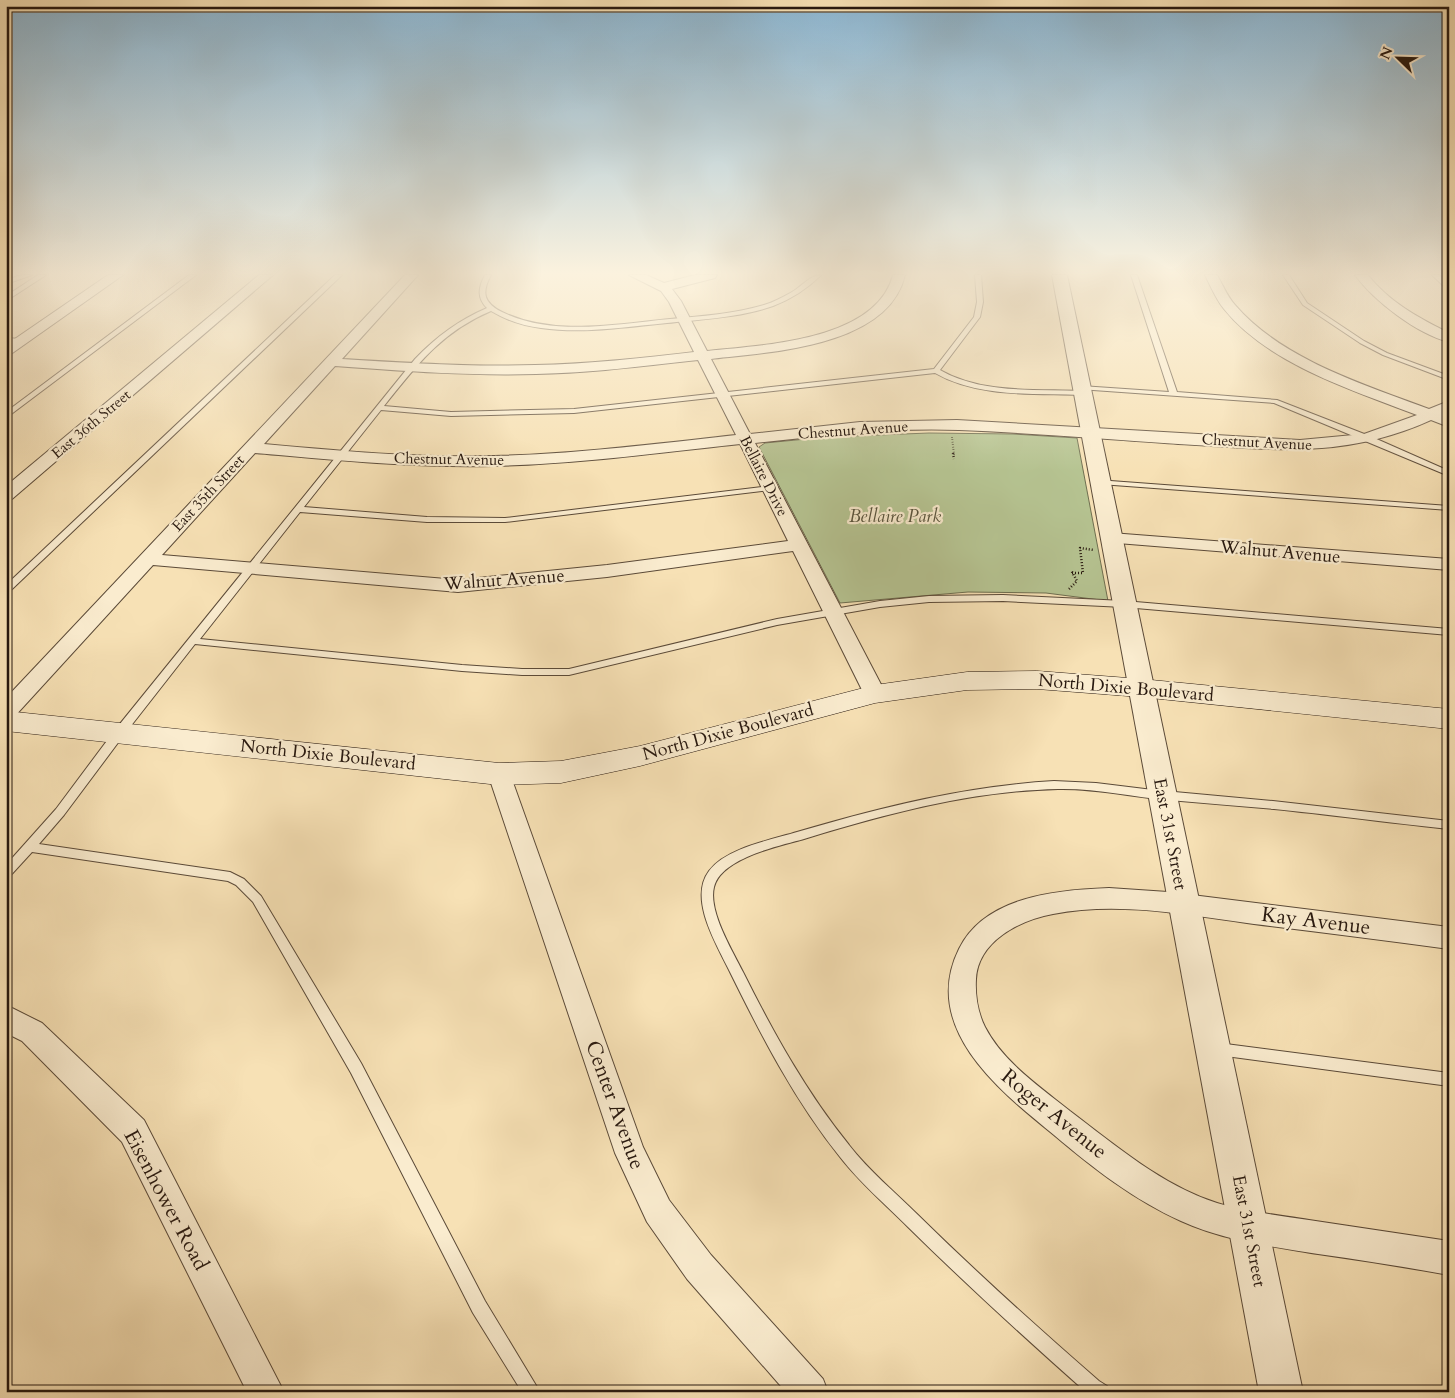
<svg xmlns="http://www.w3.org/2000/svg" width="1455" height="1398" font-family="Cardo,serif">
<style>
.green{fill:#b6c492;stroke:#6e6e50}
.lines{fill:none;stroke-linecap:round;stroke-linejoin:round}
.service-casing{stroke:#5b4a38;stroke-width:2}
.minor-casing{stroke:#5b4a38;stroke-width:2}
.tertiary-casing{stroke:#5b4a38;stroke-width:2}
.secondary-casing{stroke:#27180f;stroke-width:1}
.path-far1{stroke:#27180f;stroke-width:2;stroke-dasharray:0.5 2;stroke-linecap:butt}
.path{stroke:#27180f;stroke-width:2.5;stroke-dasharray:1 2;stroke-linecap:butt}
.service{fill:#faeccf;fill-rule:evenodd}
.minor{fill:#faeccf;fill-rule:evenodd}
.tertiary{fill:#faeccf;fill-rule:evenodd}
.secondary{fill:#faeccf;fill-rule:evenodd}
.labels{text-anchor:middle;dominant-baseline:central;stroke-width:4.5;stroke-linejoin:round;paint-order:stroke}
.far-street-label{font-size:15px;fill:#27180f;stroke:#faeccf}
.park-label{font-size:18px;font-style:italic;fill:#59543d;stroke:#faeccf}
.street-label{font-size:18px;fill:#27180f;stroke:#faeccf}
.near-street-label{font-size:21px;fill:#27180f;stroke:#faeccf}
</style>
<rect width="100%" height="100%" fill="#f7e1b5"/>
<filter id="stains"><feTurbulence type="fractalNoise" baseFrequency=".004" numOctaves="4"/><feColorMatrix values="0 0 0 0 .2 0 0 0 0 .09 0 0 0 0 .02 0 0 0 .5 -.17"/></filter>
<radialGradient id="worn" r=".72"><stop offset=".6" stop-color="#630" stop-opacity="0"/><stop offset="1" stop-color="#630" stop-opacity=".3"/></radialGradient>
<polygon class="green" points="929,433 1013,434 1077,438 1108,601 1046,593 968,592 840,603 759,447 765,443 827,437"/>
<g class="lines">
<g class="service-casing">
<g id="service">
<polygon points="22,275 32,275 6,284 6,280"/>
<polygon points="38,275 46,275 6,301 6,296"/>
<polygon points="189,275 196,275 6,418 6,412"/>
<polygon points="335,275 342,275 9,592 6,593 6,585"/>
<path d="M485 275H491C481 293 484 303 502 312 554 337 615 324 670 319 702 316 734 314 764 305 774 302 783 297 792 292 801 287 810 275 821 275 807 289 791 299 773 306 739 318 702 319 667 323 625 327 583 334 541 328 524 326 506 320 491 311 441 332 416 366 384 406L451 412 574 409 934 369 974 317 977 302 975 275H981L983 302 980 317 940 370C982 394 1035 389 1082 391L1085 393 1082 395C1034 393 978 398 935 373L574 413 451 416 381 410 304 507 427 517 505 518 770 486 774 488 770 490 505 522H427L300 512 200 639 462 665 522 669H569L777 619 880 601 929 596 1003 595 1124 601 1449 629V635L1124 607 1003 601 929 602 880 607 777 625 569 675H522L462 671 195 644 123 736 64 815 39 844 230 872 244 879 261 896 361 1063 485 1301 540 1392H522L473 1313 351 1073 253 902 236 885 228 881 32 852 10 876 6 878V865L56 809 115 730 415 359C436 337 459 320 487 308 477 298 478 288 485 275Z"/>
<polygon points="1131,275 1137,275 1177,392 1277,400 1372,437 1449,471 1449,476 1274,403 1079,389 1078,388 1081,386 1169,392"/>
<polygon points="1283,275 1289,275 1307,303 1364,341 1387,353 1449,376 1449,380 1383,355 1360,343 1303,305"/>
<polygon points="1432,275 1439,275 1449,285 1449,291"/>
<polygon points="6,338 21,339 24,341 21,343 6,342"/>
<polygon points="1097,480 1449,506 1449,510 1100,484 1096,482"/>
<path d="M1054 781 1096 783 1153 790 1273 801 1449 821V829C1391 823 1333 815 1274 809 1239 806 1204 803 1169 800 1132 797 1095 788 1058 789 971 791 886 814 804 839 779 846 721 858 714 887 708 911 732 950 743 972 773 1032 806 1092 849 1145 869 1171 895 1192 918 1215 976 1272 1037 1327 1099 1381L1107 1386 1109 1392H1086C1025 1338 966 1284 908 1227 885 1204 860 1183 840 1157 795 1101 762 1037 730 972 717 945 688 899 709 871 726 848 771 840 797 832 882 807 966 786 1054 781Z"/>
<polygon points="1218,1043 1449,1073 1449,1086 1218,1055 1213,1053 1211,1049 1213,1045"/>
</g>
</g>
<g class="minor-casing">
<g id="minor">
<polygon points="108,275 123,275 11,354 6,355 6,345"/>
<polygon points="259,275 273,275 12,499 6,500 6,486"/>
<path d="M405 275H418L342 359C407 363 471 367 535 365 589 364 641 358 694 352L669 302 661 291 629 275H646L664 283 695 275H717L715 278 672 289 681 301 707 351C763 345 876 341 893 275H905C888 347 771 352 711 359L750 434 860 422 957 420 1300 440 1364 434 1417 415C1354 391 1268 364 1224 309 1216 299 1211 287 1205 275H1217C1223 285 1227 296 1235 305 1281 359 1365 385 1429 409L1449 401V411L1443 414 1449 417V427L1431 420C1343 460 1271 449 1178 444 1105 439 1032 433 959 430 891 427 823 436 755 443L886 694 882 699 875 701 868 699 864 694 793 551 607 577 458 592 153 565 14 717 6 719V698ZM698 360 736 435C655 444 575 454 494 456 417 458 340 451 264 444L335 366C402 371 469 376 536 374 590 373 644 366 698 360ZM740 444 788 541 607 565 458 580 162 555 255 453C335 460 414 468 494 466 576 464 658 453 740 444Z"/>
<path d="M1355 275H1368C1389 302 1419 318 1449 333V342C1417 334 1374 301 1355 275Z"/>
<polygon points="1111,533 1449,559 1449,570 1105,542 1102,538 1105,534"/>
<polygon points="499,766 507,768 510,774 643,1147 669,1200 711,1255 823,1379 828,1392 786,1392 687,1279 647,1222 615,1153 488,774 491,768"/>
<path d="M1109 888 1168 892 1449 927V949C1384 940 1319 932 1254 924 1188 915 1119 901 1053 914 1020 920 978 941 976 979 975 995 978 1013 985 1027 1003 1062 1040 1087 1070 1111 1115 1145 1163 1186 1217 1203 1247 1212 1278 1215 1309 1220 1355 1227 1402 1234 1449 1241V1275C1405 1267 1361 1260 1318 1254 1270 1246 1225 1241 1181 1221 1134 1200 1093 1168 1054 1135 1000 1091 920 1028 959 949 985 896 1057 890 1109 888Z"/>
<polygon points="6,1005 42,1023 144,1120 284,1392 247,1392 122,1142 22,1041 6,1033"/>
</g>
</g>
<g class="tertiary-casing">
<polygon id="tertiary" points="1052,275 1067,275 1303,1392 1259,1392"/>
</g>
<g class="secondary-casing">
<polygon id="secondary" points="1037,671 1141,679 1449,709 1449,729 1141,697 1037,689 967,690 875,703 640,766 561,783 499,785 6,731 6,711 499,763 561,761 640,746 875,685 967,672"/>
</g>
<polyline class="path-far1" points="952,437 954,455"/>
<g class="path">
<polyline points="953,453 954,459"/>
<polyline points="1072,573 1083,573 1080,548 1094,550"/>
<polyline points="1069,589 1077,581 1071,570"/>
</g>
<use href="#service" class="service"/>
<use href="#minor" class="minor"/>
<use href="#tertiary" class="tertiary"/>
<use href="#secondary" class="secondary"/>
</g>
<linearGradient id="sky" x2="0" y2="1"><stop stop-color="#8bb7d4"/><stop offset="0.58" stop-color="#fbf2de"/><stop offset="1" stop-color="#fbf2de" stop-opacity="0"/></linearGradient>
<rect width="1455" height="471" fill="url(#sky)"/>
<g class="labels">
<g class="far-street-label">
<text transform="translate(91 424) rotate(-40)">East 36th Street</text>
<text transform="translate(853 430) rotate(-4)">Chestnut Avenue</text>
<text transform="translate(1257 442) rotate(3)">Chestnut Avenue</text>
<text transform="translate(449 459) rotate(1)">Chestnut Avenue</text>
<text transform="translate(764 476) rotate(63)">Bellaire Drive</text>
<text transform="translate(208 493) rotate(-47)">East 35th Street</text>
</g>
<g class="park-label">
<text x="895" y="516">Bellaire Park</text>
</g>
<g class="street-label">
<text transform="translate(1280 552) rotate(5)">Walnut Avenue</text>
<text transform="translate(504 580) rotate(-4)">Walnut Avenue</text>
<text transform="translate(1126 688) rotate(5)">North Dixie Boulevard</text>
<text transform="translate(728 732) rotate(-15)">North Dixie Boulevard</text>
<text transform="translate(328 755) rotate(6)">North Dixie Boulevard</text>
<text transform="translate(1170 834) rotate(79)">East 31st Street</text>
<text transform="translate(1249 1231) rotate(79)">East 31st Street</text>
</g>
<g class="near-street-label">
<text transform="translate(1316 921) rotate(7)">Kay Avenue</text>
<text transform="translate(615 1105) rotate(70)">Center Avenue</text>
<text transform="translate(1054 1114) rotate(39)">Roger Avenue</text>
<text transform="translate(166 1200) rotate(62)">Eisenhower Road</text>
</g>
</g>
<rect width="1455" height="1398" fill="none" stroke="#f7e1b5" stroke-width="25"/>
<rect x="8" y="8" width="1440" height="1383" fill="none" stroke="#27180f" stroke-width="2.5"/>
<rect x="12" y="12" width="1430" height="1373" fill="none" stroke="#27180f"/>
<g transform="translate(1398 58) rotate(293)" stroke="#faeccf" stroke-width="4" paint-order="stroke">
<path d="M0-4L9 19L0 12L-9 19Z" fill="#27180f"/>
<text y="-8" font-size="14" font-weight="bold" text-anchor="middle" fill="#27180f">N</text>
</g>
<rect width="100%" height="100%" filter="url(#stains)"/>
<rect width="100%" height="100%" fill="url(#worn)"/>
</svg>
